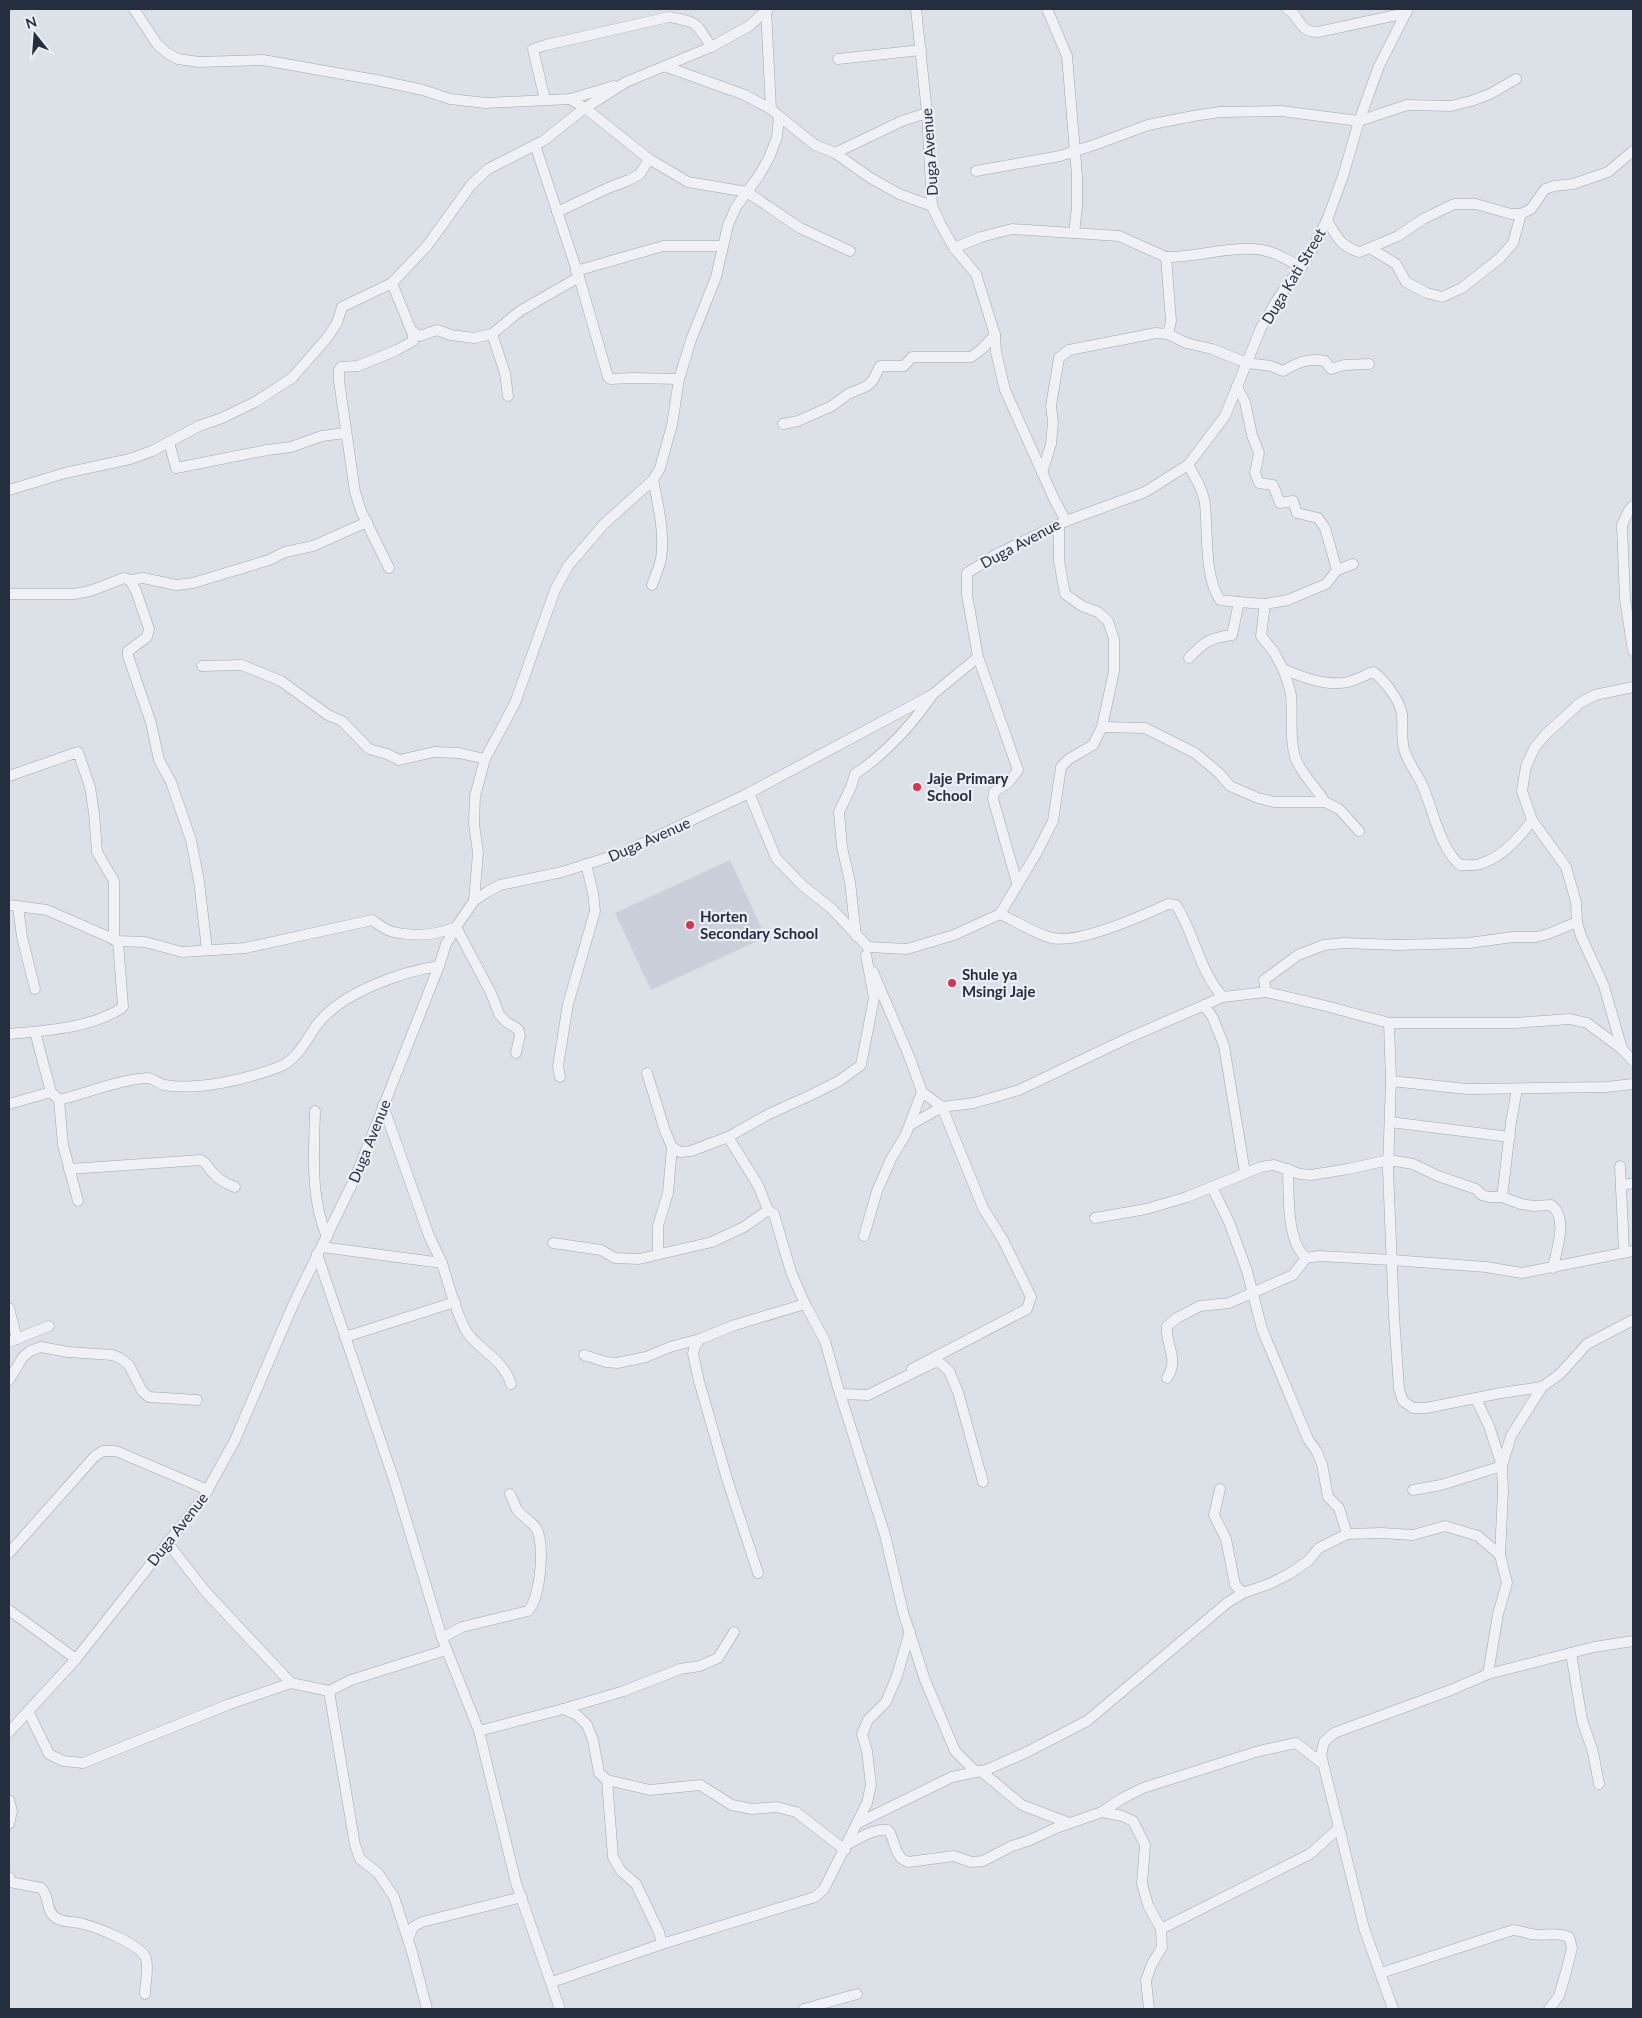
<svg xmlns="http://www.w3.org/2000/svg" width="1642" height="2018" font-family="Lato,sans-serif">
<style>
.built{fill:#cacfda}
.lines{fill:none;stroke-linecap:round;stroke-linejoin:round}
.minor-casing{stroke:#a1a7b1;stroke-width:11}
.minor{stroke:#eff1f5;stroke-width:10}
.poi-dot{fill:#d8354b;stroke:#ebeff5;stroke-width:2}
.labels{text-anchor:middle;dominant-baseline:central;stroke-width:4.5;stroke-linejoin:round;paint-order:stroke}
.street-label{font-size:15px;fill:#252e3f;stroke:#ebeff5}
.poi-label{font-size:15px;font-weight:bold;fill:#252e3f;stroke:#ebeff5;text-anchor:start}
</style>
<rect width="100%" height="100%" fill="#dce0e7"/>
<polygon class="built" points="730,860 766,937 651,990 615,913"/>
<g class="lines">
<g class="minor-casing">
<g id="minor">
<polyline points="134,9 157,44 167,53 178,59 199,62 263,60 376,80 423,90 450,99 486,103 570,99 614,86"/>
<polyline points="1047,9 1067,56 1077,176 1077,207 1074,233"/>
<path d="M1287 9C1302 17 1297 32 1318 32L1406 13"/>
<polyline points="838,59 921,50"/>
<polyline points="664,66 745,95 771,109"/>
<polyline points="570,99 585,108 649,159 688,182 747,192 800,228 850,251"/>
<path d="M545 100 533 49 546 45 669 17C698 22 696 22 711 47"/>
<polyline points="779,116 815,145 835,153 902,121 927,113"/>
<polyline points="535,145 579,277 608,377 611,379 632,378 679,379"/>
<polyline points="835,153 869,177 899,194 932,206"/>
<polyline points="976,171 1060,156 1097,144 1148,125 1193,116 1220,112 1281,111 1359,121 1407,105 1451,106 1471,101 1490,94 1516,79"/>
<polyline points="557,212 608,188 629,180 640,174 649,159"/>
<path d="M1327 220C1335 235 1342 248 1360 252L1398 236 1423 219 1454 204H1476L1511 214H1521L1531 209 1545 189 1554 186 1573 184 1608 172 1633 151"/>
<polyline points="954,248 981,237 1012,229 1119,236 1166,257 1171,321 1168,334"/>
<polyline points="1370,248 1396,264 1406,282 1427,293 1442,297 1462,288 1500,258 1513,243 1521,214"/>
<path d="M1166 257C1197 258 1242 242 1270 252 1281 255 1291 263 1302 267"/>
<polyline points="576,271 663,246 723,246"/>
<polyline points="412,331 420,336 437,330 451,335 474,338 492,334 520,311 579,277"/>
<polyline points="492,334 505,373 508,396"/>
<polyline points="1237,387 1245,402 1252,435 1259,453 1255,473 1259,483 1273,485 1280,503 1293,501 1297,513 1318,518 1325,528 1337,570"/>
<polyline points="783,424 798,421 832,406 848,394 867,386 873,380 880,366 904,366 912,357 971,357 982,349 995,335"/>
<polyline points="169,442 176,468 267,450 291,447 322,436 345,433"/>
<path d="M1188 465C1195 477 1203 490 1205 504 1208 533 1204 576 1220 600L1239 602 1232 635C1209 638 1204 642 1189 658"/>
<path d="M1042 473 1051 444 1053 422 1051 406 1059 358 1069 350 1156 333 1168 334 1186 343 1212 349 1247 363 1271 366 1283 371C1299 362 1307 358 1325 361L1331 369 1344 365 1369 364"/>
<polyline points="9,490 65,473 130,459 152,451 199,426 222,418 255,402 292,378 327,338 337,323 342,307 392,283 427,246 471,185 488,169 543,141 585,108 626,82 711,47 749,26 768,9"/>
<polyline points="1633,506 1629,510 1622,525 1625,599 1633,651"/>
<polyline points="1066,521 1145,492 1188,465 1225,416 1261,328 1277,300 1312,250 1327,220 1343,176 1359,121 1379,66 1408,9"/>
<polyline points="389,568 361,511 355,492 339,381 339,370 341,367 358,366 397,350 413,341 413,335 392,283"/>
<polyline points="130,580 143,578 176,585 193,583 269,560 285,552 313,546 367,522"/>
<path d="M652 585C655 577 659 568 661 559 665 534 658 504 653 480"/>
<polyline points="9,594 74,594 90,591 124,578 130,580 136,591 149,629 147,637 128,651 128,656 151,723 159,760 171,782 191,840 199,881 207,950"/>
<polyline points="1239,602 1265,604 1288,600 1326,584 1337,570 1353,564"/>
<path d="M1265 604 1261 636 1274 652 1283 669C1302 677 1327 687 1348 682 1356 680 1365 675 1373 672 1384 679 1401 702 1402 715 1403 726 1401 738 1404 749 1407 761 1418 775 1423 787 1434 812 1439 846 1460 865 1466 865 1474 866 1480 864 1503 857 1519 839 1532 820"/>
<polyline points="978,657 1018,770 1009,782 994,792 993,799 1017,883"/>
<polyline points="202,666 242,665 281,681 328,715 342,721 369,749 387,754 399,760 434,752 459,753 485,759"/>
<path d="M1283 669C1286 677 1289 686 1291 695 1293 716 1289 737 1295 757 1301 774 1316 787 1325 802"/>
<polyline points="1102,727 1145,728 1195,753 1219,773 1230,786 1258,798 1274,802 1325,802 1339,809 1359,831"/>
<polyline points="9,776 78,752 90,787 94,813 97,852 114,881 114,940"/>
<polyline points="749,793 776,858 803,886 831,908 868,947 907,949 954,935 1000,914 1036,854 1053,821 1061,767 1069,759 1093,745 1102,727 1114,671 1114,639 1108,621 1098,612 1082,606 1065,594 1059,561 1059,525"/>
<polyline points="474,901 478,853 474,824 475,796 485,759 515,703 555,590 568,566 604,524 653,480 660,468 672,425 679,379 691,340 716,277 728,225 736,207 758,177 769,158 777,137 779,116 771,109 766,10"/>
<path d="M9 905 47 910 118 941 145 942 182 952 245 948 372 920C378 924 385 930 393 932 414 937 436 935 456 927L491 993 499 1014 506 1022 518 1029 520 1035 516 1053"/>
<polyline points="18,906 22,937 35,989"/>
<path d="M1000 914C1014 920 1037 935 1052 938 1079 944 1142 916 1168 904L1176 905C1195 934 1199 971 1223 997L1266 992 1326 1006 1389 1023H1515L1570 1019 1587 1023 1622 1049 1633 1061"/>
<path d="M856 936 850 882 842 847 839 812 851 787 855 774C885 754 910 727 931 697"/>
<polyline points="1266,992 1264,980 1298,955 1324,945 1344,943 1398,945 1469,943 1513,937 1536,937 1548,934 1577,922"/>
<polyline points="1204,1005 1213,1018 1224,1046 1245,1173"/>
<polyline points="1389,1023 1391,1081 1388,1169 1394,1316 1399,1389 1403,1401 1413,1408 1426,1408 1501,1393 1542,1387"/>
<polyline points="35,1032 51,1092 59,1100 63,1145 78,1201"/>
<path d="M9 1034C45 1031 93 1028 123 1007L118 941"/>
<polyline points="1622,1049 1604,986 1581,936 1577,922 1576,902 1566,867 1532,820 1522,791 1526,766 1535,747 1546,734 1580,703 1595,695 1633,687"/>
<polyline points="647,1073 665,1131 672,1147 680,1152 691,1151 728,1137 769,1114 811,1095 839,1081 861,1065 874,998 866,955"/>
<polyline points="560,1077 558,1066 568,1004 595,911 593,893 586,864"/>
<polyline points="1391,1081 1467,1089 1606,1087 1633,1084"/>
<polyline points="922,1092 942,1107 974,1103 1019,1090 1126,1039 1223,997"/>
<path d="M59 1100C88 1093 117 1080 147 1078 154 1078 158 1084 164 1085 198 1091 247 1079 279 1067 297 1060 305 1042 316 1026 340 993 400 972 439 966"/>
<polyline points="9,1104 51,1092"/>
<polyline points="383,1105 429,1236 442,1263"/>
<path d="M315 1111C314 1154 310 1197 327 1237"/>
<polyline points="1390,1122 1510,1137"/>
<polyline points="910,1125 942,1107 983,1208 1003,1240 1031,1297 1027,1309 912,1369"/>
<polyline points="728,1137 758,1185 768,1210 774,1214 791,1272 805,1304 825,1341 837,1384 885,1535 903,1612 925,1680 955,1751 976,1772"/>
<polyline points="1620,1166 1624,1252"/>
<path d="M69 1169 201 1160C207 1163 208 1168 213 1173 219 1180 227 1184 235 1187"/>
<path d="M1288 1169C1289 1195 1286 1240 1306 1258L1319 1256 1392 1260 1486 1267 1522 1273 1633 1251"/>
<polyline points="1621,1186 1633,1183"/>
<polyline points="1212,1187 1229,1222 1247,1271 1262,1329 1308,1439 1317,1452 1322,1464 1328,1497 1339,1508 1347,1534"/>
<polyline points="1502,1197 1511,1122 1517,1089"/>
<path d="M1095 1218 1146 1209 1187 1197 1261 1167 1274 1165 1300 1174 1311 1175 1348 1169 1389 1160 1413 1164 1438 1176 1476 1189 1482 1195 1489 1197H1502L1521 1204 1534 1206 1551 1205C1569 1218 1556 1251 1553 1268"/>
<polyline points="864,1236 877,1191 891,1159 906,1134 922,1092 909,1056 873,972"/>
<polyline points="553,1243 601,1250 615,1258 639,1259 712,1242 744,1227 768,1210"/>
<path d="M322 1247 442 1263C447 1280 459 1323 469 1335 483 1352 504 1361 511 1384"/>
<polyline points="317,1254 395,1483 442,1638 479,1731 516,1883 560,2009"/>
<polyline points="658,1254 658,1226 668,1193 672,1147"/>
<polyline points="9,1308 17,1339"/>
<polyline points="345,1337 455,1302"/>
<polyline points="9,1342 49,1326"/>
<polyline points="584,1355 606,1362 617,1363 646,1357 670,1347 700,1339"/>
<path d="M1167 1378C1180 1358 1165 1346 1167 1326L1177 1318 1200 1306 1229 1303 1293 1275 1306 1258"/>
<polyline points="9,1380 23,1357 30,1351 41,1347 68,1352 112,1355 120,1358 129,1365 142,1391 149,1397 197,1400"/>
<polyline points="840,1394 868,1395 935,1362 940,1363 949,1371 958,1392 983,1482"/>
<polyline points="1220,1489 1214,1515 1226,1539 1235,1585 1243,1593"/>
<polyline points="1413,1490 1441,1485 1502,1466 1489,1426 1476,1399"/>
<polyline points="167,1542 205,1591 291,1683 329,1691 351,1680 446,1650"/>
<polyline points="9,1553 95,1456 103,1451 116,1451 208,1490"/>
<polyline points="758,1573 727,1479 699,1381 693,1354 695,1346 700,1339 735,1325 805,1304"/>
<polyline points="9,1610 76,1659"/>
<path d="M442 1638 462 1627 528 1611C541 1597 545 1543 536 1528 531 1521 523 1517 518 1511 515 1507 513 1499 510 1494"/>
<polyline points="1571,1653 1582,1720 1593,1752 1599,1784"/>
<polyline points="1488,1674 1498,1614 1507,1583 1500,1555 1503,1492 1502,1466 1511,1436 1542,1387 1560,1374 1587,1344 1633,1320"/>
<polyline points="329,1691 355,1845 360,1859 378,1873 394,1897 412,1952 427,2009"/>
<polyline points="563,1709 624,1691 680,1669 700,1666 718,1658 734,1632"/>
<polyline points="28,1711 49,1754 63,1761 83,1763 227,1705 291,1683"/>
<polyline points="479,1731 563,1709 577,1715 587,1725 593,1740 599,1773 607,1780 650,1790 700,1785 732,1805 752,1809 777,1807 796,1812 845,1850"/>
<polyline points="9,1732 76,1659 203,1498 235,1440 293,1305 355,1178 439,966 446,944 456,927 474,901 487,892 500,885 562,872 622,853 749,793 932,695 978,657 967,595 967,573 997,554 1066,521 1055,501 1005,390 996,352 995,335 976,274 954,248 941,225 932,206 927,113 916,9"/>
<polyline points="981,1771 1022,1805 1069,1823"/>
<polyline points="607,1780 613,1857 621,1871 636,1884 659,1932 662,1944"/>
<polyline points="9,1800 12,1811 9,1824"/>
<polyline points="1102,1812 1122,1816 1133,1821 1145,1845 1142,1884 1148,1905 1161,1929 1162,1947 1152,1964 1146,1980 1149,2009"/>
<polyline points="858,1823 952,1777 986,1770 1025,1753 1087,1721 1227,1603 1243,1593 1269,1584 1289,1574 1308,1561 1319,1548 1347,1534 1382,1533 1413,1535 1445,1526 1478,1536 1500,1555"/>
<path d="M848 1844C860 1838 874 1828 888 1830 896 1840 894 1858 908 1862L954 1856 971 1862 983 1861 1012 1846 1030 1840 1056 1828 1102 1812 1123 1798 1143 1788 1259 1751 1296 1743 1323 1764"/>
<path d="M9 1877 10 1882 41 1888C50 1896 45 1911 56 1918 64 1923 74 1921 83 1924 96 1927 143 1945 146 1959 149 1969 145 1983 145 1994"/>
<polyline points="1161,1929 1310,1854 1339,1828"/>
<polyline points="408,1939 413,1927 422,1922 522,1897"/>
<path d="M1381 1973 1513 1930C1522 1931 1525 1933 1532 1934 1545 1937 1553 1931 1569 1937L1572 1948 1566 1972 1559 1996 1549 2009"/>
<polyline points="552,1982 662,1944 815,1897 824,1889 867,1803 871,1785 867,1751 862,1734 868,1720 886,1702 897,1676 910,1631"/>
<polyline points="804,2009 857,1994"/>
<polyline points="1393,2009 1364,1928 1321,1755 1324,1742 1334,1733 1451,1690 1488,1674 1594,1647 1633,1641"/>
</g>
</g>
<use href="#minor" class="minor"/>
</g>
<g class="poi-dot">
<circle cx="917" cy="787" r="5"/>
<circle cx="690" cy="925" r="5"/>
<circle cx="952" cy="983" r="5"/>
</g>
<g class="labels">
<g class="street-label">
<text transform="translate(929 152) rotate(-94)">Duga Avenue</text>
<text transform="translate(1293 276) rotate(-59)">Duga Kati Street</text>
<text transform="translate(1020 543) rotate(-28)">Duga Avenue</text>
<text transform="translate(649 839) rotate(-24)">Duga Avenue</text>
<text transform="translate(369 1141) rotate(-68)">Duga Avenue</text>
<text transform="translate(177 1529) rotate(-52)">Duga Avenue</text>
</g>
<g class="poi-label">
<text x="927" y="778">Jaje Primary<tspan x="927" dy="17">School</tspan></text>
<text x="700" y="916">Horten<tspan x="700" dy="17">Secondary School</tspan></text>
<text x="962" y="974">Shule ya<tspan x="962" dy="17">Msingi Jaje</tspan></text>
</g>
</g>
<rect width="1642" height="2018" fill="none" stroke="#252e3f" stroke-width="20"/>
<g transform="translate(35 35) rotate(343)" stroke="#ebeff5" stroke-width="4" paint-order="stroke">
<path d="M0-4L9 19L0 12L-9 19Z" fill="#252e3f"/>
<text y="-8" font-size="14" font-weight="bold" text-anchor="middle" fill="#252e3f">N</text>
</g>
</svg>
